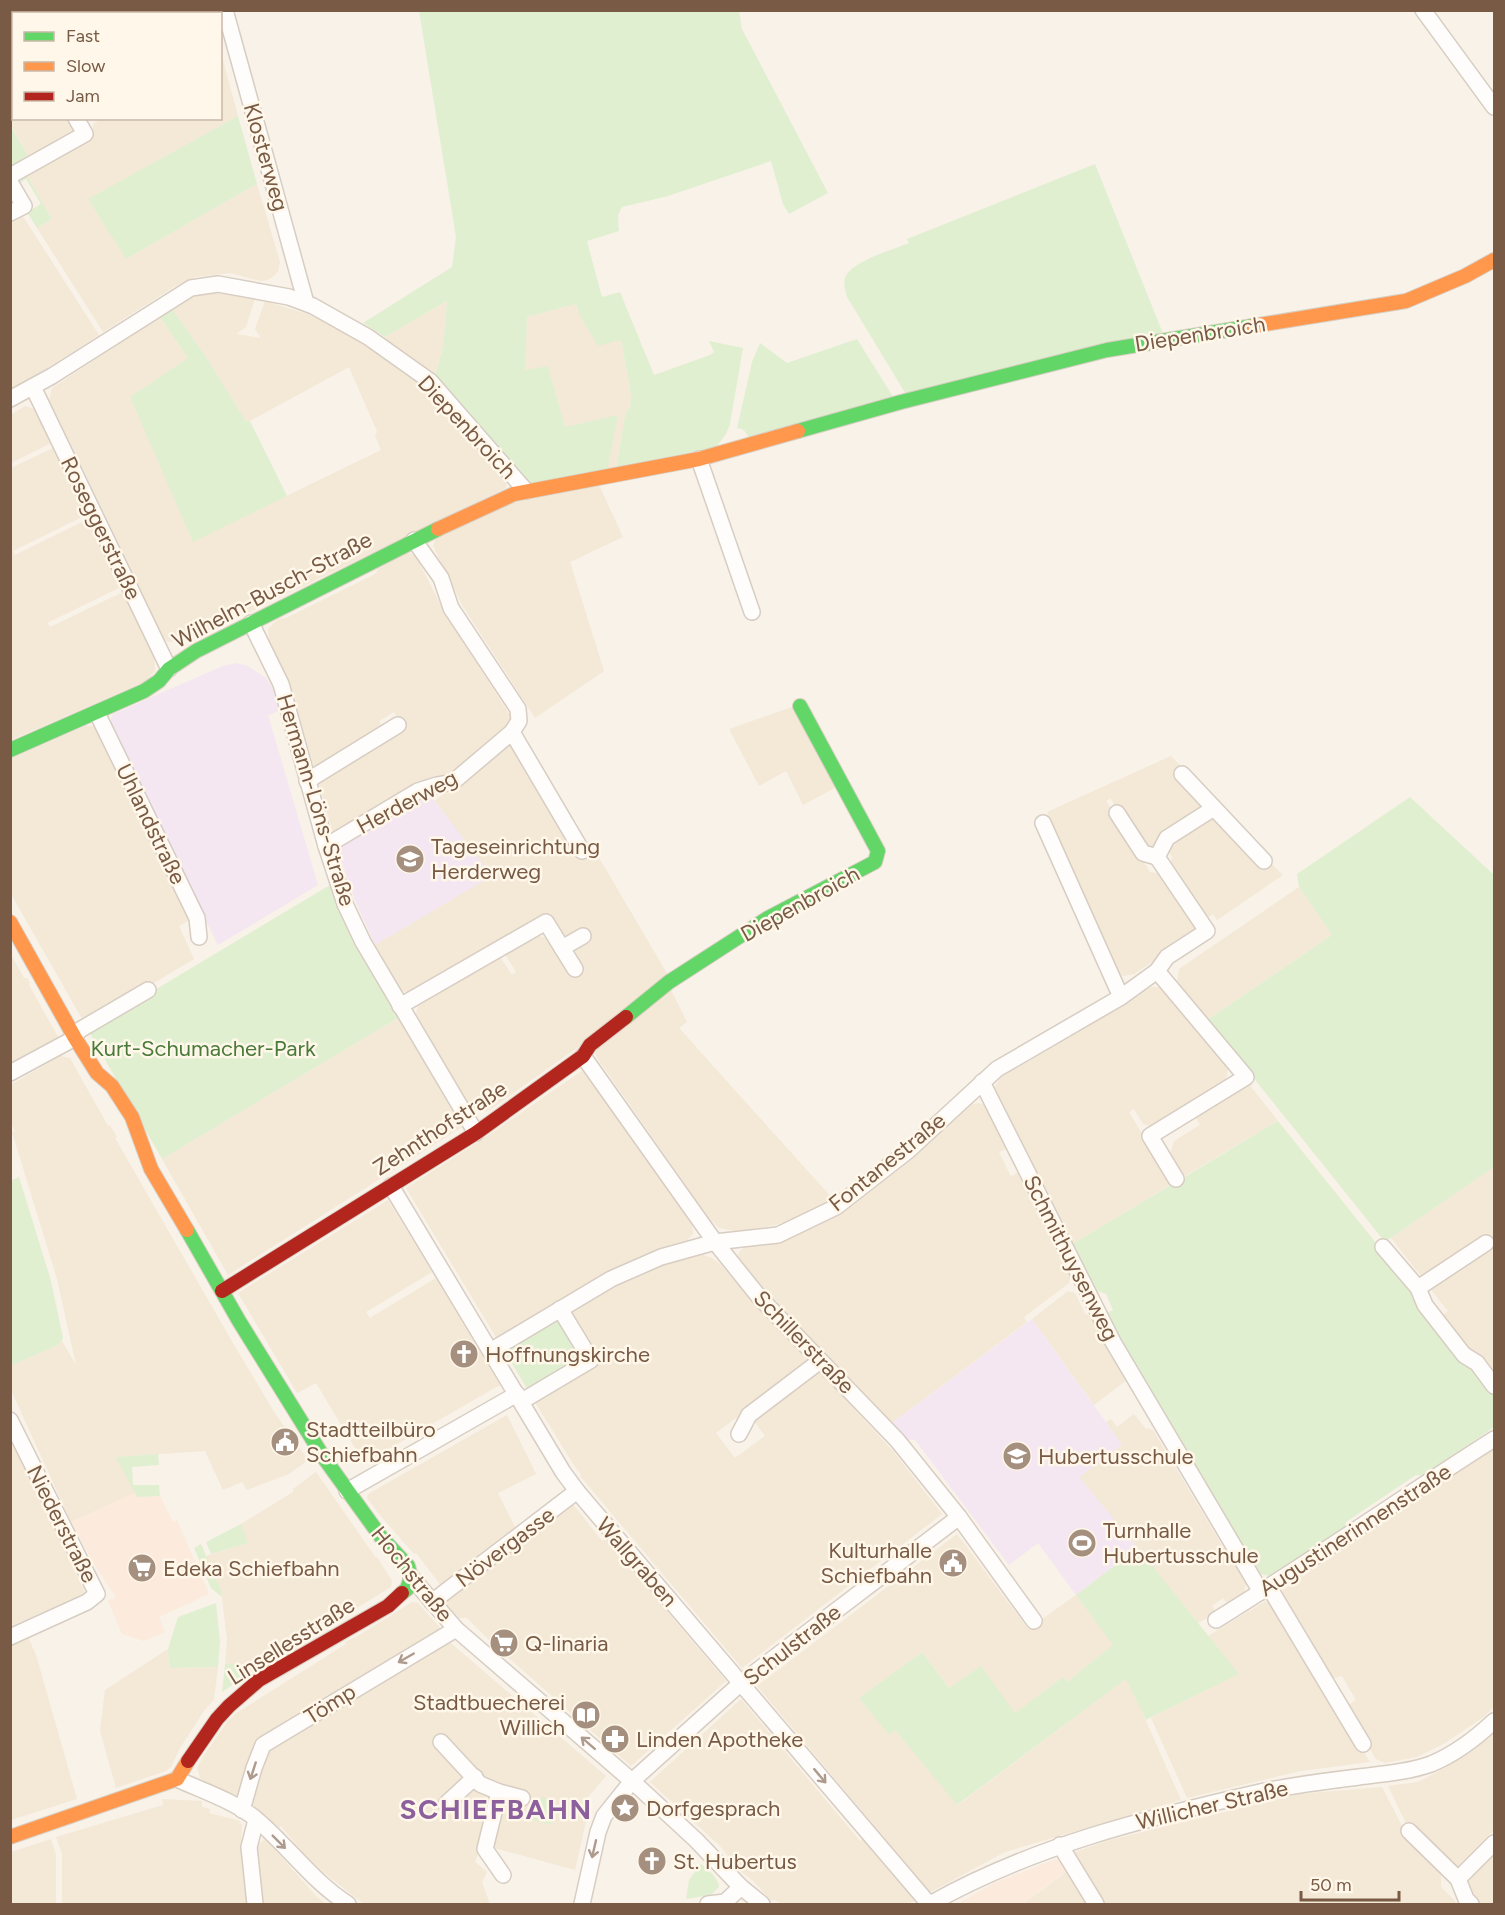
<svg xmlns="http://www.w3.org/2000/svg" width="1505" height="1915" font-family="Figtree,sans-serif">
<style>
.residential{fill:#f4e8d7}
.commercial{fill:#fceadd}
.education{fill:#f4e7f2}
.green{fill:#e1efd1}
.lines{fill:none;stroke-linecap:round;stroke-linejoin:round}
.street-casing{stroke:#d7cdc2;stroke-width:18}
.fast-casing{stroke:#d8cec3;stroke-width:16}
.slow-casing{stroke:#d8cec3;stroke-width:16}
.jam-casing{stroke:#d8cec3;stroke-width:16}
.street{stroke:#fefdfc;stroke-width:15}
.fast{stroke:#63d668;stroke-width:14}
.slow{stroke:#ff974d;stroke-width:14}
.jam{stroke:#b3261e;stroke-width:14}
.oneway{stroke:#ae9b8e}
.labels{text-anchor:middle;dominant-baseline:central;stroke-width:5;stroke-linejoin:round;paint-order:stroke}
.street-label{font-size:22px;fill:#785a45;stroke:#fff7e9}
.poi-label{font-size:22px;fill:#785a45;stroke:#fff7e9;text-anchor:start}
.park-label{font-size:22px;fill:#497a39;stroke:#fff7e9}
.district-label{font-size:28px;font-weight:bold;letter-spacing:1.5px;fill:#8b609d;stroke:#fff7e9}
</style>
<rect width="100%" height="100%" fill="#f8f2e8"/>
<g class="residential">
<polygon points="221,53 238,116 89,199 126,259 257,184 280,262 278,271 274,276 267,280 260,281 231,273 195,277 174,287 103,332 37,228 52,219 26,174 94,135 92,131 94,123 102,119 220,118"/>
<polygon points="13,74 14,118 70,119 76,130 29,157 11,125 10,76"/>
<polygon points="22,215 99,335 11,391 11,221"/>
<polygon points="222,293 255,298 246,327 236,334 261,338 255,329 265,301 323,319 370,348 422,384 507,480 506,488 229,622 183,641 168,642 163,637 49,400 52,388 160,317 188,358 194,541 381,450 375,435 377,431 349,367 246,423 205,355 172,309 199,294"/>
<polygon points="447,301 443,347 434,378 380,340"/>
<polygon points="576,304 579,314 621,340 631,394 630,406 625,415 616,470 607,472 565,428 548,366 525,371 527,317"/>
<polygon points="25,406 35,409 51,443 11,463 11,415"/>
<polygon points="53,448 86,515 13,551 15,555 88,519 121,587 47,623 50,627 123,592 154,655 155,671 144,682 11,740 11,468"/>
<polygon points="598,483 623,537 570,562 604,671 535,718 462,605 433,546 436,538 522,497"/>
<polygon points="408,553 416,556 445,614 513,720 511,726 450,780 436,782 433,778 338,835 333,833 317,778 403,726 394,712 379,721 384,731 319,770 314,768 289,682 269,645 268,629 278,619 286,618 375,574 379,568"/>
<polygon points="795,706 838,786 803,805 786,771 759,786 729,729"/>
<polygon points="85,726 96,726 191,919 179,926 194,959 85,1024 11,894 10,759"/>
<polygon points="504,742 513,743 581,859 595,851 668,975 614,1022 488,1111 478,1112 470,1107 416,1014 418,1006 500,957 512,975 516,972 505,954 537,936 543,937 549,940 577,976 585,971 574,954 574,951 579,947 564,936 550,913 417,990 410,993 402,991 375,945 491,876 435,801"/>
<polygon points="1171,756 1184,770 1205,806 1162,841 1151,848 1143,846 1110,798 1106,801 1142,854 1140,856 1150,872 1163,874 1196,923 1194,934 1134,974 1122,976 1114,968 1047,812"/>
<polygon points="1212,813 1268,860 1283,875 1217,920 1213,914 1205,919 1170,869 1172,857 1165,846"/>
<polygon points="1299,887 1332,935 1207,1020 1177,982 1179,969"/>
<polygon points="10,953 24,978 27,978 30,983 29,985 58,1037 11,1064"/>
<polygon points="1151,987 1158,987 1166,992 1228,1069 1225,1084 1154,1127 1143,1124 1134,1109 1129,1112 1172,1184 1069,1246 995,1097 995,1086 1001,1077"/>
<polygon points="670,988 687,1022 679,1028 833,1199 807,1214 779,1224 749,1230 735,1231 719,1228 709,1218 597,1058 594,1049"/>
<polygon points="398,1018 462,1127 228,1275 162,1159"/>
<polygon points="61,1056 70,1058 108,1126 110,1125 117,1137 115,1138 230,1338 274,1412 308,1460 289,1474 247,1490 242,1482 223,1490 205,1451 117,1457 135,1493 71,1522 11,1390 11,1366 58,1345 61,1339 76,1365 57,1279 12,1132 15,1131 11,1123 10,1085"/>
<polygon points="583,1070 692,1225 693,1234 687,1240 666,1246 602,1275 497,1339 406,1188 480,1141"/>
<polygon points="1248,1083 1278,1121 1181,1178 1169,1158 1174,1141 1200,1125 1195,1117"/>
<polygon points="980,1103 989,1108 994,1119 993,1123 1006,1149 999,1152 1011,1177 1020,1171 1071,1274 1069,1283 1024,1317 1027,1322 892,1423 772,1298 739,1260 738,1254 743,1248 783,1241 813,1228 844,1210 918,1152 967,1105"/>
<polygon points="1494,1167 1494,1372 1488,1371 1443,1315 1448,1311 1428,1286 1429,1277 1421,1276 1391,1238"/>
<polygon points="388,1200 432,1272 366,1312 370,1318 436,1278 500,1385 364,1463 316,1383 297,1393 238,1293"/>
<polygon points="703,1255 712,1258 720,1264 805,1358 807,1362 805,1366 716,1433 735,1458 765,1436 752,1418 813,1373 821,1373 893,1451 942,1514 742,1668 580,1476 581,1474 575,1467 533,1399 570,1314 611,1289 640,1275 671,1262 693,1256"/>
<polygon points="1068,1291 1075,1293 1085,1314 1098,1319 1128,1379 1094,1405 1032,1319"/>
<polygon points="1134,1414 1145,1428 1153,1430 1223,1547 1228,1548 1247,1580 1243,1596 1229,1606 1223,1598 1212,1606 1216,1613 1198,1623 1079,1477 1122,1445 1106,1422 1111,1419 1117,1427"/>
<polygon points="507,1415 536,1474 498,1493 517,1531 443,1588 416,1553 414,1554 379,1514 367,1498 368,1494"/>
<polygon points="10,1435 85,1593 11,1626 10,1626"/>
<polygon points="1494,1448 1494,1707 1482,1718 1445,1743 1417,1757 1385,1763 1376,1759 1345,1707 1356,1700 1342,1676 1334,1678 1326,1673 1281,1598 1283,1590"/>
<polygon points="316,1472 376,1558 377,1557 392,1581 391,1587 243,1678 239,1664 225,1664 227,1640 221,1590 206,1556 247,1543 241,1524 293,1492 293,1489"/>
<polygon points="572,1503 602,1541 605,1538 726,1681 631,1766 493,1644 467,1618 459,1618 446,1604 446,1599"/>
<polygon points="957,1534 1028,1629 1076,1595 1114,1645 1067,1682 1063,1677 1014,1714 981,1666 950,1689 922,1652 859,1698 889,1734 895,1730 958,1805 1127,1678 1181,1800 1005,1852 927,1894 919,1879 757,1686"/>
<polygon points="1266,1601 1273,1604 1370,1762 1301,1771 1187,1798 1151,1718 1238,1674 1208,1636"/>
<polygon points="412,1602 418,1603 442,1630 378,1667 259,1745 240,1797 222,1792 207,1784 200,1778 197,1768 204,1755 227,1722 235,1714 346,1644 345,1642 361,1634"/>
<polygon points="28,1637 36,1655 77,1799 11,1820 10,1644"/>
<polygon points="446,1639 606,1776 588,1797 591,1799 575,1870 494,1848 491,1843 502,1800 507,1797 553,1808 540,1800 525,1796 482,1779 441,1735 433,1743 452,1763 459,1762 469,1787 493,1794 480,1849 475,1862 487,1872 482,1882 490,1904 364,1904 323,1872 304,1854 281,1826 276,1829 267,1815 265,1816 254,1806 251,1794 271,1745"/>
<polygon points="168,1649 169,1668 218,1667 214,1699 204,1711 180,1748 171,1767 166,1771 116,1788 100,1731 105,1690"/>
<polygon points="741,1699 860,1841 863,1839 916,1900 907,1904 782,1904 774,1900 772,1901 752,1880 740,1871 720,1846 650,1782"/>
<polygon points="1494,1731 1494,1830 1455,1869 1408,1827 1388,1786 1418,1782 1445,1768"/>
<polygon points="1382,1787 1407,1836 1441,1870 1441,1887 1458,1904 1101,1904 1072,1853 1110,1840 1299,1794"/>
<polygon points="162,1799 202,1801 202,1807 210,1809 209,1813 240,1821 239,1823 242,1824 241,1840 244,1841 249,1904 62,1904 62,1854 56,1837 163,1805"/>
<polygon points="51,1839 56,1855 56,1904 11,1904 11,1852"/>
<polygon points="265,1839 316,1896 326,1904 262,1904 255,1856 260,1843"/>
<polygon points="1494,1851 1494,1904 1477,1904 1464,1885 1468,1878"/>
<polygon points="1069,1869 1091,1904 1023,1904 1060,1877"/>
</g>
<g class="commercial">
<polygon points="135,1493 137,1497 160,1496 173,1522 177,1520 209,1594 159,1617 165,1632 144,1641 122,1634 108,1601 116,1597 94,1564 71,1522"/>
<polygon points="1056,1859 1064,1862 1069,1869 1023,1904 962,1904 961,1902 994,1883"/>
</g>
<g class="education">
<polygon points="236,663 248,666 266,678 273,689 279,711 268,715 318,885 218,945 109,724 113,714 223,666"/>
<polygon points="417,796 431,796 492,876 375,945 354,898 336,845"/>
<polygon points="1032,1319 1122,1445 1079,1477 1138,1548 1076,1595 1038,1543 1009,1565 915,1440 907,1440 892,1423"/>
</g>
<g class="green">
<polygon points="419,11 739,11 742,29 828,193 789,214 783,204 771,161 668,196 622,207 618,215 619,231 587,241 602,297 620,292 654,375 710,355 714,352 709,341 743,348 730,424 726,434 716,447 616,470 625,415 630,406 631,394 621,340 598,346 579,314 576,304 527,317 525,370 548,366 565,427 618,415 607,472 529,484 434,378 443,347 447,301 385,337 363,323 452,267 456,237"/>
<polygon points="238,116 257,184 126,259 88,199"/>
<polygon points="10,125 29,157 10,168"/>
<path d="M1095 164 1164 336 907 396 847 297C845 290 842 281 847 274 857 260 892 250 909 243L907 239Z"/>
<polygon points="26,174 52,219 37,228 27,212 41,204 26,179 18,184 19,178"/>
<polygon points="172,309 205,355 246,422 250,421 287,496 193,542 130,397 188,358 160,317"/>
<path d="M857 339 895 400 749 440C747 433 745 429 737 428L752 362 760 343 787 363Z"/>
<polygon points="1410,797 1494,875 1494,1167 1385,1242 1207,1020 1332,935 1299,887 1297,874"/>
<polygon points="330,885 360,953 398,1018 162,1159 88,1030"/>
<polygon points="1278,1121 1413,1289 1412,1298 1465,1367 1472,1363 1494,1392 1494,1427 1423,1476 1416,1475 1346,1522 1344,1529 1273,1577 1257,1573 1103,1315 1113,1310 1106,1294 1094,1290 1069,1246"/>
<polygon points="19,1177 51,1281 63,1338 58,1345 11,1366 10,1181"/>
<polygon points="560,1319 585,1358 529,1392 505,1352"/>
<polygon points="158,1454 159,1465 132,1467 133,1485 159,1485 160,1496 137,1497 116,1457"/>
<polygon points="241,1524 248,1543 211,1554 206,1542"/>
<polygon points="201,1544 221,1590 222,1597 211,1588 194,1548"/>
<polygon points="1138,1548 1239,1674 1146,1720 1126,1679 957,1805 895,1730 889,1735 859,1698 922,1652 949,1688 981,1666 1015,1713 1063,1677 1067,1682 1113,1645 1076,1595"/>
<polygon points="216,1603 220,1641 218,1667 169,1668 168,1649 178,1617"/>
<polygon points="225,1664 239,1664 243,1678 222,1692"/>
<polygon points="525,1796 540,1800 543,1796 554,1806 554,1808 556,1808 551,1825 531,1819 535,1805 523,1802"/>
<path d="M701 1864C708 1870 718 1877 719 1887L711 1895 686 1899 689 1880Z"/>
</g>
<g class="lines">
<g class="street-casing">
<g id="street">
<polyline points="15,10 17,14"/>
<polyline points="225,10 306,303"/>
<polyline points="1423,10 1494,107"/>
<polyline points="123,14 128,10"/>
<polyline points="10,176 85,134 76,118"/>
<polyline points="10,182 24,206 10,213"/>
<polyline points="33,387 169,669"/>
<polyline points="10,399 52,376 191,288 218,284 289,297 313,306 368,337 430,381 526,491"/>
<polyline points="699,459 752,612"/>
<polyline points="414,540 441,578 451,608 518,709 519,721 512,732 582,851"/>
<polyline points="251,623 281,684 326,846 345,904 363,942 476,1133"/>
<polyline points="97,713 197,918 199,937"/>
<polyline points="1182,774 1264,861"/>
<polyline points="307,781 398,725"/>
<polyline points="1117,813 1143,853 1157,857"/>
<polyline points="326,846 418,791 437,785 453,782 512,732"/>
<polyline points="562,948 583,936"/>
<polyline points="1157,971 1246,1077 1150,1136 1176,1179"/>
<polyline points="1121,997 1157,971 1167,957 1207,931 1157,857 1167,838 1214,808"/>
<polyline points="400,1006 546,922 575,969"/>
<polyline points="583,1056 715,1242 760,1298 897,1440 959,1517 1034,1621"/>
<polyline points="10,1073 75,1038 78,1031 148,990"/>
<polyline points="982,1082 1113,1342 1261,1592"/>
<polyline points="391,1186 563,1472 577,1491 929,1904"/>
<polyline points="1383,1247 1418,1288 1425,1305 1464,1355 1477,1363 1494,1386"/>
<polyline points="1418,1288 1486,1243"/>
<polyline points="492,1350 611,1279 661,1257 715,1242 778,1235 836,1207 909,1150 997,1069 1121,997 1043,823"/>
<polyline points="522,1401 591,1360 560,1309"/>
<polyline points="10,1420 97,1594 87,1602 10,1637"/>
<polyline points="739,1434 749,1415 820,1361"/>
<polyline points="347,1491 517,1394"/>
<polyline points="411,1577 456,1629 632,1781 696,1840 741,1887 762,1904"/>
<polyline points="1269,1587 1363,1744"/>
<polyline points="432,1602 577,1491"/>
<path d="M1216 1620C1310 1562 1401 1498 1494 1439"/>
<polyline points="441,1742 480,1784 499,1792 522,1798"/>
<path d="M177 1779C203 1791 234 1801 256 1819 288 1846 313 1882 348 1904"/>
<polyline points="499,1792 485,1849 503,1875"/>
<polyline points="446,1804 475,1777"/>
<polyline points="242,1810 254,1768 263,1745 456,1629"/>
<polyline points="1409,1831 1458,1879"/>
<polyline points="1060,1845 1096,1904"/>
<polyline points="255,1904 249,1847 256,1820"/>
<polyline points="582,1904 598,1832 604,1816 632,1781 741,1683 959,1517"/>
<polyline points="708,1904 725,1902 741,1887"/>
<path d="M930 1904C1033 1846 1146 1818 1260 1792 1293 1785 1326 1781 1359 1777 1383 1774 1408 1772 1431 1764 1455 1754 1476 1738 1494 1721"/>
<polyline points="1471,1904 1466,1899 1458,1879 1494,1843"/>
</g>
</g>
<g class="fast-casing">
<g id="fast">
<polyline points="798,431 901,402 1107,350 1253,326"/>
<polyline points="10,750 144,691 159,681 169,669 196,651 438,529"/>
<polyline points="626,1017 669,982 768,918 875,862 878,851 800,706"/>
<polyline points="187,1230 239,1321 324,1458 381,1537 408,1566 411,1577 407,1589 402,1593"/>
</g>
</g>
<g class="slow-casing">
<g id="slow">
<polyline points="1253,326 1406,301 1465,276 1494,260"/>
<polyline points="438,529 514,494 699,459 798,431"/>
<polyline points="10,922 75,1038 97,1073 112,1086 132,1117 151,1169 187,1230"/>
<polyline points="10,1837 177,1779 188,1761"/>
</g>
</g>
<g class="jam-casing">
<g id="jam">
<polyline points="222,1291 476,1133 583,1056 590,1045 626,1017"/>
<polyline points="188,1761 217,1719 229,1706 259,1680 388,1606 402,1593"/>
</g>
</g>
<use href="#street" class="street"/>
<use href="#fast" class="fast"/>
<use href="#slow" class="slow"/>
<use href="#jam" class="jam"/>
</g>
<defs><path id="oneway-shaft" d="M-6 0H5M1.5-3L5.5 0L1.5 3" fill="none" stroke-width="1.6" stroke-linecap="round" stroke-linejoin="round" transform="scale(1.5)"/></defs>
<g class="oneway">
<use href="#oneway-shaft" transform="translate(406 1658) rotate(150)"/>
<use href="#oneway-shaft" transform="translate(588 1743) rotate(-139)"/>
<use href="#oneway-shaft" transform="translate(253 1771) rotate(108)"/>
<use href="#oneway-shaft" transform="translate(820 1776) rotate(50)"/>
<use href="#oneway-shaft" transform="translate(279 1842) rotate(45)"/>
<use href="#oneway-shaft" transform="translate(594 1849) rotate(103)"/>
</g>
<defs>
<g id="school-disc" transform="scale(1.5)"><circle r="9.5" fill="#a58f7e" stroke="#fff7e9"/><path d="M0-5L7-2L0 1L-7-2ZM-4 1L0 2.5L4 1V4Q0 6-4 4Z" fill="#fff"/></g>
<g id="church-disc" transform="scale(1.5)"><circle r="9.5" fill="#a58f7e" stroke="#fff7e9"/><path d="M-1.2-6h2.4v3.5h3.3v2.4h-3.3V6h-2.4V-.1h-3.3v-2.4h3.3Z" fill="#fff"/></g>
<g id="civic-disc" transform="scale(1.5)"><circle r="9.5" fill="#a58f7e" stroke="#fff7e9"/><path d="M-.6-6.5H3V-4.5H.6V-3L4-1V1h2V6H-6V1h2V-1L-.6-3ZM-1.2 2.5V6h2.4V2.5Z" fill="#fff"/></g>
<g id="stadium-disc" transform="scale(1.5)"><circle r="9.5" fill="#a58f7e" stroke="#fff7e9"/><path d="M0-5a6.5 5 0 1 0 0 10a6.5 5 0 1 0 0-10ZM-3.5-1.8h7v3.6h-7Z" fill="#fff"/></g>
<g id="supermarket-disc" transform="scale(1.5)"><circle r="9.5" fill="#a58f7e" stroke="#fff7e9"/><path d="M-6-5.5h2.5l.6 2H6L4.5 2H-2.5L-4.4-4H-6ZM-1.5 3.2a1.3 1.3 0 1 0 .1 0ZM3 3.2a1.3 1.3 0 1 0 .1 0Z" fill="#fff"/></g>
<g id="library-disc" transform="scale(1.5)"><circle r="9.5" fill="#a58f7e" stroke="#fff7e9"/><path d="M-6-4Q-3-5.5-.7-3.5V5Q-3 3-6 4ZM6-4Q3-5.5 .7-3.5V5Q3 3 6 4Z" fill="#fff"/></g>
<g id="pharmacy-disc" transform="scale(1.5)"><circle r="9.5" fill="#a58f7e" stroke="#fff7e9"/><path d="M-2-6h4v4h4v4h-4v4h-4v-4h-4v-4h4Z" fill="#fff"/></g>
<g id="sight-disc" transform="scale(1.5)"><circle r="9.5" fill="#a58f7e" stroke="#fff7e9"/><path d="M0-6L1.8-2.2L6-1.7L2.9 1.2L3.7 5.4L0 3.3L-3.7 5.4L-2.9 1.2L-6-1.7L-1.8-2.2Z" fill="#fff"/></g>
</defs>
<g fill-rule="evenodd">
<use href="#school-disc" x="410" y="859"/>
<use href="#church-disc" x="464" y="1354"/>
<use href="#civic-disc" x="285" y="1442"/>
<use href="#school-disc" x="1017" y="1456"/>
<use href="#stadium-disc" x="1082" y="1543"/>
<use href="#civic-disc" x="953" y="1563"/>
<use href="#supermarket-disc" x="142" y="1568"/>
<use href="#supermarket-disc" x="504" y="1643"/>
<use href="#library-disc" x="586" y="1715"/>
<use href="#pharmacy-disc" x="615" y="1739"/>
<use href="#sight-disc" x="625" y="1808"/>
<use href="#church-disc" x="652" y="1861"/>
</g>
<g class="labels">
<g class="street-label">
<text transform="translate(266 157) rotate(74)">Klosterweg</text>
<text transform="translate(1200 334) rotate(-9)">Diepenbroich</text>
<text transform="translate(467 427) rotate(47)">Diepenbroich</text>
<text transform="translate(101 528) rotate(64)">Roseggerstraße</text>
<text transform="translate(272 590) rotate(-28)">Wilhelm-Busch-Straße</text>
<text transform="translate(316 800) rotate(73)">Hermann-Löns-Straße</text>
<text transform="translate(407 802) rotate(-28)">Herderweg</text>
<text transform="translate(151 824) rotate(64)">Uhlandstraße</text>
<text transform="translate(800 904) rotate(-29)">Diepenbroich</text>
<text transform="translate(440 1128) rotate(-33)">Zehnthofstraße</text>
<text transform="translate(887 1162) rotate(-39)">Fontanestraße</text>
<text transform="translate(1071 1258) rotate(63)">Schmithuysenweg</text>
<text transform="translate(804 1342) rotate(46)">Schillerstraße</text>
<text transform="translate(62 1524) rotate(63)">Niederstraße</text>
<text transform="translate(1355 1530) rotate(-33)">Augustinerinnenstraße</text>
<text transform="translate(505 1547) rotate(-37)">Növergasse</text>
<text transform="translate(637 1562) rotate(49)">Wallgraben</text>
<text transform="translate(412 1574) rotate(51)">Hochstraße</text>
<text transform="translate(291 1641) rotate(-32)">Linsellesstraße</text>
<text transform="translate(792 1645) rotate(-38)">Schulstraße</text>
<text transform="translate(330 1704) rotate(-32)">Tömp</text>
<text transform="translate(1212 1805) rotate(-13)">Willicher Straße</text>
</g>
<g class="poi-label">
<text x="431" y="846">Tageseinrichtung<tspan x="431" dy="25">Herderweg</tspan></text>
<text x="485" y="1354">Hoffnungskirche</text>
<text x="306" y="1429">Stadtteilbüro<tspan x="306" dy="25">Schiefbahn</tspan></text>
<text x="1038" y="1456">Hubertusschule</text>
<text x="1103" y="1530">Turnhalle<tspan x="1103" dy="25">Hubertusschule</tspan></text>
<text x="932" y="1550" text-anchor="end">Kulturhalle<tspan x="932" dy="25">Schiefbahn</tspan></text>
<text x="163" y="1568">Edeka Schiefbahn</text>
<text x="525" y="1643">Q-linaria</text>
<text x="565" y="1702" text-anchor="end">Stadtbuecherei<tspan x="565" dy="25">Willich</tspan></text>
<text x="636" y="1739">Linden Apotheke</text>
<text x="646" y="1808">Dorfgesprach</text>
<text x="673" y="1861">St. Hubertus</text>
</g>
<g class="park-label">
<text x="203" y="1048">Kurt-Schumacher-Park</text>
</g>
<g class="district-label">
<text x="496" y="1809">SCHIEFBAHN</text>
</g>
</g>
<rect width="1505" height="1915" fill="none" stroke="#785a45" stroke-width="24"/>
<rect x="12" y="12" width="210" height="108" fill="#fff7e9" stroke="#c9b8a7" stroke-width="1.5"/>
<rect x="24" y="32" width="30" height="9" fill="#63d668" stroke="#c9b8a7" stroke-width="1.5"/>
<text x="66" y="42" font-size="18" fill="#785a45">Fast</text>
<rect x="24" y="62" width="30" height="9" fill="#ff974d" stroke="#c9b8a7" stroke-width="1.5"/>
<text x="66" y="72" font-size="18" fill="#785a45">Slow</text>
<rect x="24" y="92" width="30" height="9" fill="#b3261e" stroke="#c9b8a7" stroke-width="1.5"/>
<text x="66" y="102" font-size="18" fill="#785a45">Jam</text>
<path d="M1301 1891v9h98v-9" fill="none" stroke="#785a45" stroke-width="3"/>
<text x="1310" y="1891" font-size="18" fill="#785a45" stroke="#fff7e9" stroke-width="4.5" paint-order="stroke">50 m</text>
</svg>
